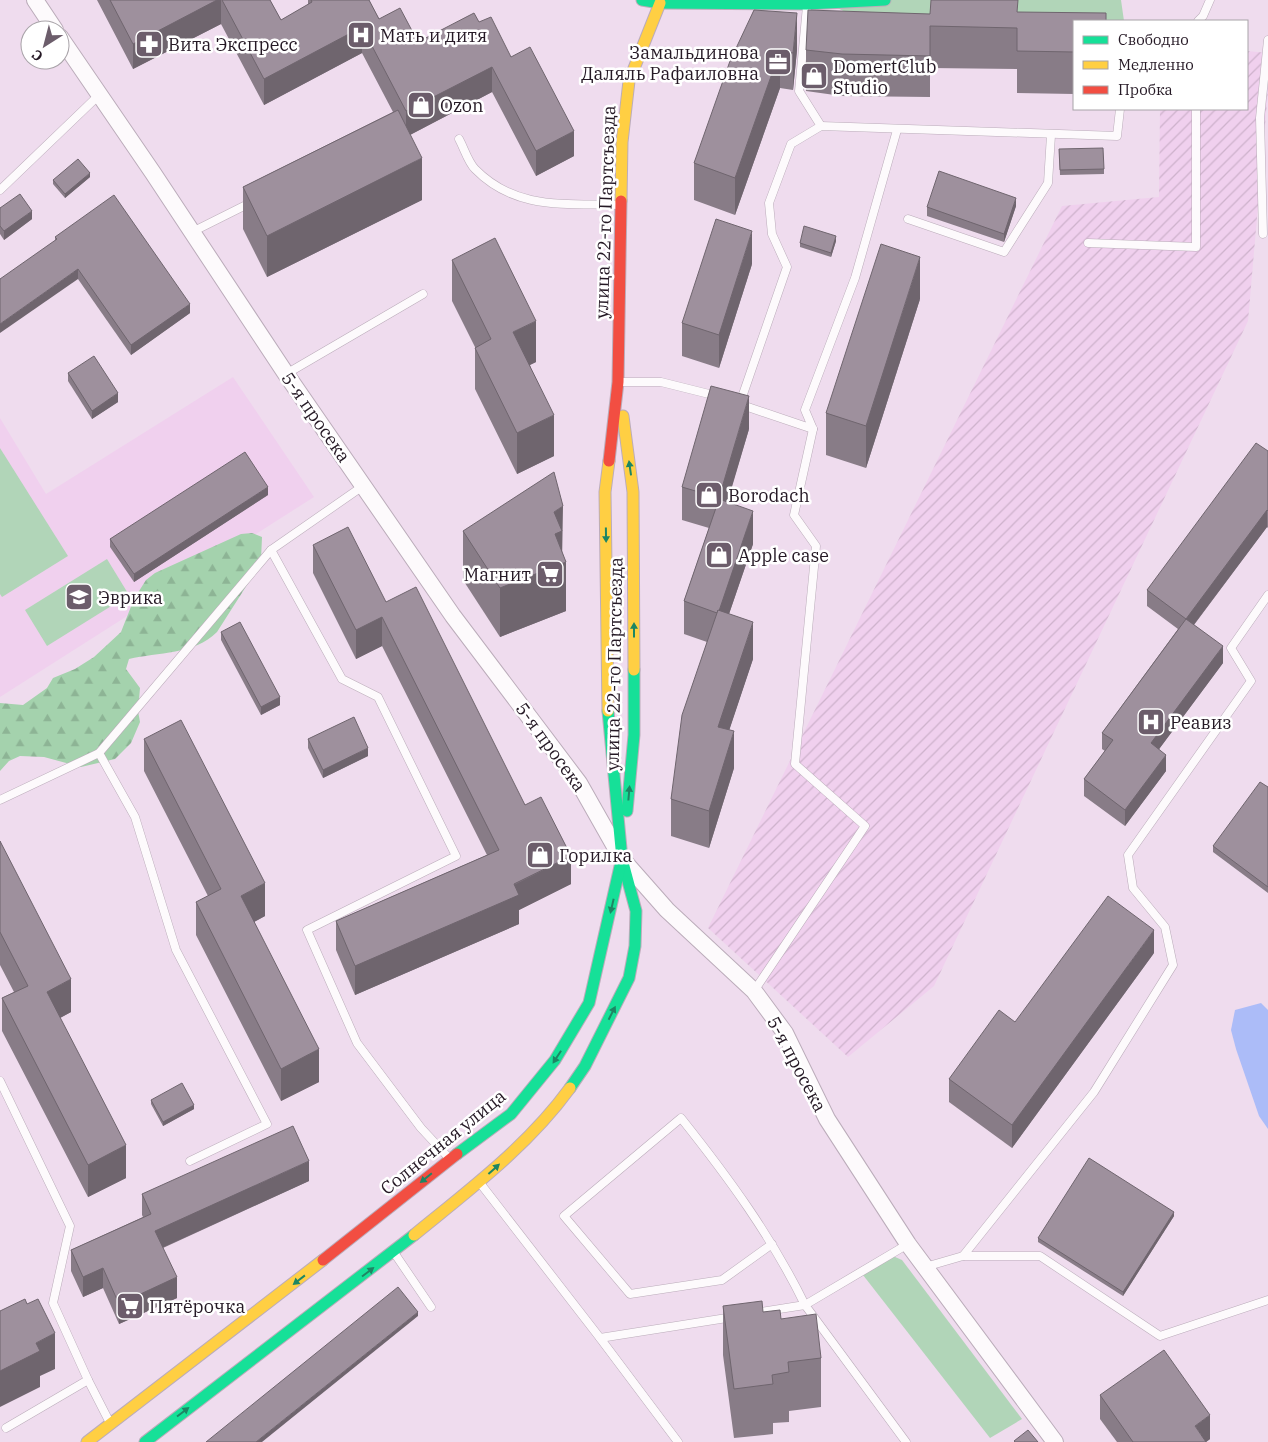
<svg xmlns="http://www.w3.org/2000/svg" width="1268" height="1442" font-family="'IBM Plex Serif',serif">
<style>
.built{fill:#f0d0ee}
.industrial{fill:url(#industrial-furrows)}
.grass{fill:#b1d5b8}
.forest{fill:url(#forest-firs)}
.water{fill:#acbcf8}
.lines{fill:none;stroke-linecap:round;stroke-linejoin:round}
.lane-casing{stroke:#bbacba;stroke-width:9}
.street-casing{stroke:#bbacba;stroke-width:18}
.fast-casing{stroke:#bbacba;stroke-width:13}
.slow-casing{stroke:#bbacba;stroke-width:13}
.jam-casing{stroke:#bbacba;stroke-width:13}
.lane{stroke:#fdfafc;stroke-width:8}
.street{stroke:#fdfafc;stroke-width:16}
.fast{stroke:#16e098;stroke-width:11}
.slow{stroke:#ffcf43;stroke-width:11}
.jam{stroke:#f24e42;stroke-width:11}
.wall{fill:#887c87}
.shaded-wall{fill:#6f656e}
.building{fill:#9e909d;stroke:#6f656e}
.oneway{fill:#1d8664}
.labels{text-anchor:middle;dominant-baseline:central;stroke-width:5;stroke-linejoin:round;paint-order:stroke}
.poi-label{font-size:18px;fill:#251925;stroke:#fff;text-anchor:start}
.street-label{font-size:18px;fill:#251925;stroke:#fff}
</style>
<defs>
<pattern id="industrial-furrows" width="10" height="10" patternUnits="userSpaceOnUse" patternTransform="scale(1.25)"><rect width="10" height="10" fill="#f0d0ee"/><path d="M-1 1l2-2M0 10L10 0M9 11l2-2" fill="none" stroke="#ceb2cc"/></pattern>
<pattern id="forest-firs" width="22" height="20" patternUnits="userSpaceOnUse" patternTransform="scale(1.25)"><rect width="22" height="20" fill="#a4d2ad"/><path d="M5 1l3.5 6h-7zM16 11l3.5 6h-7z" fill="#8db495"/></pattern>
</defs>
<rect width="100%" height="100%" fill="#efdcee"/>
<polygon class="built" points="233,377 314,497 0,697 0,418 46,494"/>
<polygon class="industrial" points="1247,51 1268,53 1268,91 1248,321 934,986 848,1057 708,928 1062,206 1159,197 1160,109 1247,109"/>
<g class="grass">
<polygon points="821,0 1121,0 1124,21 1074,21 917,47"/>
<polygon points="0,448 68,556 2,597 0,594"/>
<polygon points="107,559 129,595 47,646 25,610"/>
<polygon points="886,1253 902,1260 1022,1419 990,1438 863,1275"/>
</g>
<path class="forest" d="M252 533 262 537 261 560 254 574 217 632C194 655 158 652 129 659L126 669 140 688 138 711 140 722 131 743 115 759 81 767 44 757 20 756 9 761 0 771V703L23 705 47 688 53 678 75 669 94 657 121 632 134 599 146 580 155 573 241 534Z"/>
<polygon class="water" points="1261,1003 1268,1010 1268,1129 1259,1116 1236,1049 1231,1030 1235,1010"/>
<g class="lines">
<g class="lane-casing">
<g id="lane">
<polyline points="807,6 799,91 821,126"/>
<polyline points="1198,21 1203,16 1210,0"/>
<path d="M459 139C464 148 468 162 475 169 516 211 567 203 620 205"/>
<polyline points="0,190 98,96"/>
<polyline points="908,219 1004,252 1048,183 1051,135"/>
<polyline points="192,232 250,203"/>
<polyline points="1263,234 1260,118 1268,40"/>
<polyline points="1088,243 1196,247 1196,109"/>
<polyline points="286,374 423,294"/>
<polyline points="620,382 661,382 717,396"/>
<polyline points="740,403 787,267 772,234 769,203 791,144 821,126 1117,136 1120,109"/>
<polyline points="739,404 813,429 805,410 855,278 897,130"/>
<polyline points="271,550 342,679 378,697 456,856 307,930 357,1043 421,1128 448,1157"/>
<polyline points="99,753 135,817 176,950 267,1124 190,1161"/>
<polyline points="0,800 99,753 271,550 363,486"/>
<polyline points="754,991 865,826 795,764 816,546 794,515 813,429"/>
<polyline points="0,1081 70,1226 53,1303 88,1380 109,1421"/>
<polyline points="480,1183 600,1338"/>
<polyline points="395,1254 431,1307"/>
<polyline points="963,1256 1094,1092 1173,965 1165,927 1133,888 1128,855 1251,681 1231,648 1268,595"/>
<polyline points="925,1267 963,1256 1040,1256 1160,1336 1268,1300"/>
<path d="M754 1313 805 1305C772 1237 728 1177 681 1118L564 1216 630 1294 722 1280 772 1244"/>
<polyline points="6,1428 88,1380"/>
<polyline points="678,1442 600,1338 733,1317"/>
<polyline points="906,1442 805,1305 908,1244"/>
</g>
</g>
<g class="street-casing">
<g id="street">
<polyline points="35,0 55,30"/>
<polyline points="60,37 153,173 286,374 453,616 579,783 622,859 667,910 754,991 785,1033 827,1119 908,1244 1055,1442"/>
</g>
</g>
<g class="fast-casing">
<g id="fast">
<polyline points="642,0 660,3 807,4 885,0"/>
<polyline points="627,811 634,735 634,670"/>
<polyline points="570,1088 585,1066 629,978 635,946 636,911 622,859 608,711"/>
<polyline points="457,1154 511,1114 555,1060 589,1003 621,862"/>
<polyline points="145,1442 414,1235"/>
</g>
</g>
<g class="slow-casing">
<g id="slow">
<polyline points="621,201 622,142 629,81 660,3"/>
<polyline points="623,416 633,492 634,670"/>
<polyline points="608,711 605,492 609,461"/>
<path d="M414 1235C469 1190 528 1146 570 1088"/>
<polyline points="87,1442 323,1260"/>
</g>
</g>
<g class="jam-casing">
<g id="jam">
<polyline points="609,461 618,382 621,201"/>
<polyline points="323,1260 457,1154"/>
</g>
</g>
<use href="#lane" class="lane"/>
<use href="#street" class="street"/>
<use href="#fast" class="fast"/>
<use href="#slow" class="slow"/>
<use href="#jam" class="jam"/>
</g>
<g class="wall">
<polygon points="97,0 270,0 281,20 308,5 308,0 369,0 379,19 418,42 479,22 511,57 574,156 536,176 492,92 410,135 422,200 267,277 243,229 243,187 393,112 362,53 264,105 221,24 133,69"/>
<polygon points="754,10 797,50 793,90 780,88 735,215 694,200 694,163"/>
<polygon points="1018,12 1074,21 1074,94 1017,93 1017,69 930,68 930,97 842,96 806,91 806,50 930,14"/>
<polygon points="1059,149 1104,169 1104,174 1060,175"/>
<polygon points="90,177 65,198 53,184 53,180"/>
<polygon points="1016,206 1004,242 927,216 927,207"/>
<polygon points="0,208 32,219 4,240 0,234"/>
<polygon points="55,237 190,313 131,355 78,279 55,241"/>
<polygon points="836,241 831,257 800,247 800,243"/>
<polygon points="452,260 536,362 530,365 554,456 517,474 475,389 475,347 452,301"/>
<polygon points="752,264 719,368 682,356 682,323"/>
<polygon points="920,299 866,468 826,455 826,413"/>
<polygon points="68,373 118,402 92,419 68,381"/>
<polygon points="749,429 727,502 753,544 729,614 753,659 729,730 734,768 709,848 671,836 671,799 707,642 684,634 684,601 709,528 682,520 682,487"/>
<polygon points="1268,451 1268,528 1267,527 1194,625 1223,663 1159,749 1166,771 1125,826 1084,796 1084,779 1105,751 1102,749 1102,733 1178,629 1147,606 1147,590"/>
<polygon points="268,495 134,582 110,547 110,539"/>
<polygon points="463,531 563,554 566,611 500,637 463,580"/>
<polygon points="313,545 386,602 525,805 571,884 519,910 519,924 355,995 336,950 336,921 487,855 382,646 356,659 313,573"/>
<polygon points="221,632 280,705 261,715 221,640"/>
<polygon points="144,739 265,916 254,922 319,1082 281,1101 196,935 196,902 208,896 144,771"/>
<polygon points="308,739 368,756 323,778 308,748"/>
<polygon points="1268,787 1268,893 1213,852 1213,846"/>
<polygon points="0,841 71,1012 60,1018 126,1178 88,1197 2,1031 2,998 14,992 0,965"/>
<polygon points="1154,953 1012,1148 949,1102 949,1079 1015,1022"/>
<polygon points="151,1100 194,1109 163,1126 151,1104"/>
<polygon points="309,1181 163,1248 177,1298 119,1324 103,1288 83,1297 71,1271 71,1250 143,1217 142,1215 142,1194"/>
<polygon points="1174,1216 1123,1296 1038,1242 1038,1238"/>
<polygon points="723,1306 763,1312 781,1319 821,1358 821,1407 789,1411 789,1422 773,1423 773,1434 734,1438 723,1355"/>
<polygon points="1100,1395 1210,1439 1206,1442 1117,1442 1100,1419"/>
</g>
<g class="shaded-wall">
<polygon points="217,0 221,0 221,24 133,69 133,44"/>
<polygon points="797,13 797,50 793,90 793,53"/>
<polygon points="362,27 362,53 264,105 264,79"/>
<polygon points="780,51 780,88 735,215 735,178"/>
<polygon points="492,67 492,92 406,137 406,111"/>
<polygon points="574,131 574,156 536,176 536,151"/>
<polygon points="422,158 422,200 267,277 267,236"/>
<polygon points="90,173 90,177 65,198 65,194"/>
<polygon points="1016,198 1016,206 1004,242 1004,234"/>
<polygon points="32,211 32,219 4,240 4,231"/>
<polygon points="752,231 752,264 719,368 719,335"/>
<polygon points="836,236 836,241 831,257 831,253"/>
<polygon points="920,257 920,299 866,468 866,426"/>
<polygon points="78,269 78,279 0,333 0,324"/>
<polygon points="190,304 190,313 131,355 131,345"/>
<polygon points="536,321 536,362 513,373 513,332"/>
<polygon points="118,393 118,402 92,419 92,411"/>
<polygon points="749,396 749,429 719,531 719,498"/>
<polygon points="554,415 554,456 517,474 517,433"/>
<polygon points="268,487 268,495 134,582 134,574"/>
<polygon points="563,506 562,563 566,562 566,611 500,637 500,588 554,512"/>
<polygon points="1267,510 1267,527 1186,635 1186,619"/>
<polygon points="753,511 753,544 718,646 718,613"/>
<polygon points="382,617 382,646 356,659 356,630"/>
<polygon points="753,622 753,659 718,764 718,727"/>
<polygon points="1223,646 1223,663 1151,760 1151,743"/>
<polygon points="280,697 280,705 261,715 261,707"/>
<polygon points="734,731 734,768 709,848 709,811"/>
<polygon points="368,748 368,756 323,778 323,770"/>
<polygon points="1166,755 1166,771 1125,826 1125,810"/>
<polygon points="571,856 571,884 519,910 519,924 355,995 355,966"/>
<polygon points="265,883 265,916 241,929 241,896"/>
<polygon points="1154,930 1154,953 1012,1148 1012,1125"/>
<polygon points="71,979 71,1012 47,1025 47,992"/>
<polygon points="319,1049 319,1082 281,1101 281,1069"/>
<polygon points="194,1105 194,1109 163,1126 163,1122"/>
<polygon points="126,1145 126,1178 88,1197 88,1165"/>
<polygon points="309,1161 309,1181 155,1251 155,1231"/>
<polygon points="1174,1212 1174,1216 1123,1296 1123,1292"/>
<polygon points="103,1268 103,1288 83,1297 83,1277"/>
<polygon points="177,1277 177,1298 119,1324 119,1304"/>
<polygon points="418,1312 418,1316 262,1442 256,1442"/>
<polygon points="55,1333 55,1369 40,1376 40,1387 0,1407 0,1371 36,1343"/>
<polygon points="1210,1415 1210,1439 1206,1442 1195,1426"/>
</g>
<g class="building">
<polygon points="110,0 217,0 133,44"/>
<polygon points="222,0 270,0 281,20 312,2 311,0 369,0 379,19 400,8 418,42 474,13 479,22 491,17 511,57 530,47 574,131 536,151 492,67 406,111 362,27 264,79"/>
<polygon points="931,0 1018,0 1017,12 1106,13 1106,21 1074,21 1074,52 1017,51 1017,28 930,26 930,56 842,54 806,50 808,10 930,14"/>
<polygon points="754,10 797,13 793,53 780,51 735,178 694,163 730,61"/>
<polygon points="398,110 422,158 267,236 243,187"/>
<polygon points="1103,148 1104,169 1060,170 1059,149"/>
<polygon points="78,159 90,173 65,194 53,180"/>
<polygon points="939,171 1016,198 1004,234 927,207"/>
<polygon points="20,194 32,211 4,231 0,226 0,208"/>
<polygon points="114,195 190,304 131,345 78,269 0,324 0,279 57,239 55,237"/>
<polygon points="716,219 752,231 719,335 682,323"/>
<polygon points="804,226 836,236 831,253 800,243"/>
<polygon points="495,238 536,321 513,332 554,415 517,433 475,348 491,339 452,260"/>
<polygon points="881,244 920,257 866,426 826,413"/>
<polygon points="94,356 118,393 92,411 68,373"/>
<polygon points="711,386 749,396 719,498 682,487"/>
<polygon points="1256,443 1268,451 1268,511 1267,510 1186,619 1147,590"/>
<polygon points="245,452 268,487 134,574 110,539"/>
<polygon points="554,472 563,506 554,512 562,531 555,534 566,562 500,588 463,531"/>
<polygon points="719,499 753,511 719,611 718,610 717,613 684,601"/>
<polygon points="348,527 386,602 416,587 525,805 541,797 571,856 514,884 519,895 355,966 336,921 499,850 382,617 356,630 313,545"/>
<polygon points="718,610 753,622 718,727 734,731 709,811 671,799 682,715"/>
<polygon points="1186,619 1223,646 1151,743 1166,755 1125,810 1084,779 1113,740 1102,733"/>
<polygon points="240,622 280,697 261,707 221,632"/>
<polygon points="354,717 368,748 323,770 308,739"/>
<polygon points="181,720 265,883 241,896 319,1049 281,1069 196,902 221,889 144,739"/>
<polygon points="1260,782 1268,787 1268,887 1213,846"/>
<polygon points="0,841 71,979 47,992 126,1145 88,1165 2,998 28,986 0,932"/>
<polygon points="1108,896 1154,930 1012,1125 949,1079 999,1010 1015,1022"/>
<polygon points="182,1083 194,1105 163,1122 151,1100"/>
<polygon points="293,1126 309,1161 155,1231 177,1277 119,1304 103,1268 83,1277 71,1250 151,1214 142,1194"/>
<polygon points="1089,1158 1174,1212 1123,1292 1038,1238"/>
<polygon points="398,1287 418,1312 256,1442 206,1442"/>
<polygon points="25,1299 27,1304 38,1299 55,1333 36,1343 40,1351 0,1371 0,1311"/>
<polygon points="762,1301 763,1312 780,1310 781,1319 816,1314 821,1358 788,1362 789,1372 772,1375 773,1384 734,1389 723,1306"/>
<polygon points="1164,1350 1210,1415 1195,1426 1206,1442 1133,1442 1100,1395"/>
<polygon points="1028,1430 1038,1442 1015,1442 1014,1441"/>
</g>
<defs><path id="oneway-solid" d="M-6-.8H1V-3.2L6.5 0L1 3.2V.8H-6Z" transform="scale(1.25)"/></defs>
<g class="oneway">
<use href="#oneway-solid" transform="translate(630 468) rotate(-98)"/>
<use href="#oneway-solid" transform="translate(606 535) rotate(89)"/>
<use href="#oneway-solid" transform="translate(634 630) rotate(-90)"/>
<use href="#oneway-solid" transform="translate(629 793) rotate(-85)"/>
<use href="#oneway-solid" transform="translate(612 906) rotate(103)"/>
<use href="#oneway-solid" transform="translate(612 1013) rotate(-63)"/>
<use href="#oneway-solid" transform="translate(557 1057) rotate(123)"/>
<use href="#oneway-solid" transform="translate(494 1169) rotate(-42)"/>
<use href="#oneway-solid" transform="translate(426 1178) rotate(141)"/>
<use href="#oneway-solid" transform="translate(368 1272) rotate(-37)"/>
<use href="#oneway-solid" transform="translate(299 1280) rotate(142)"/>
<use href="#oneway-solid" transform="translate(183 1412) rotate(-37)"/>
</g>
<defs>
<g id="hospital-square" transform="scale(1.4375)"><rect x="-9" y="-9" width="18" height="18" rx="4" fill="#6c5d6b" stroke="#fff"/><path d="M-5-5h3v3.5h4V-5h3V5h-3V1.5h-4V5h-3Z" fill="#fff"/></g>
<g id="pharmacy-square" transform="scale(1.4375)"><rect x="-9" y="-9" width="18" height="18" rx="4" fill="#6c5d6b" stroke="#fff"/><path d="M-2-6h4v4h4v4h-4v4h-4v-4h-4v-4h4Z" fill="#fff"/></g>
<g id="office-square" transform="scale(1.4375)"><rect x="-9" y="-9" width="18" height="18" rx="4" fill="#6c5d6b" stroke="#fff"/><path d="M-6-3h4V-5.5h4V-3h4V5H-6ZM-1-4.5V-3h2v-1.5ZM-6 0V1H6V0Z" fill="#fff"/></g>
<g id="shop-square" transform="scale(1.4375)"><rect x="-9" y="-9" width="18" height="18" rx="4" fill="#6c5d6b" stroke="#fff"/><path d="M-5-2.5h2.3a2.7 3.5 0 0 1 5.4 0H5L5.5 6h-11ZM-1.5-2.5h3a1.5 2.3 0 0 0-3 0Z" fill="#fff"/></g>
<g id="supermarket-square" transform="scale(1.4375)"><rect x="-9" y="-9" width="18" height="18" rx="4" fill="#6c5d6b" stroke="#fff"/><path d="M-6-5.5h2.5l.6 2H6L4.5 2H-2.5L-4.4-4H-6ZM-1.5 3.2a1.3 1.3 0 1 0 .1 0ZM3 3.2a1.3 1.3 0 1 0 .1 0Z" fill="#fff"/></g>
<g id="school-square" transform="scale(1.4375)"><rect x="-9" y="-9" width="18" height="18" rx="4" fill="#6c5d6b" stroke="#fff"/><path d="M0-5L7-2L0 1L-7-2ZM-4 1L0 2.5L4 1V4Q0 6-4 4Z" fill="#fff"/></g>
</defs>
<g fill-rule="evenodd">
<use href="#hospital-square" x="361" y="35"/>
<use href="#pharmacy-square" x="149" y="44"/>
<use href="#office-square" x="778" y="62"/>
<use href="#shop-square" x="814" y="76"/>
<use href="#shop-square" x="421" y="105"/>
<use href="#shop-square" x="709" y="495"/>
<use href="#shop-square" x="719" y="555"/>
<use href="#supermarket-square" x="550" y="574"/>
<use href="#school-square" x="79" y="597"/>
<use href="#hospital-square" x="1151" y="722"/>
<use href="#shop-square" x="540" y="855"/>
<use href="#supermarket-square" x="130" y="1306"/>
</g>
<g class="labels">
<g class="poi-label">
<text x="380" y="35">Мать и дитя</text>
<text x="168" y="44">Вита Экспресс</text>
<text x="759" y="52" text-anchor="end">Замальдинова<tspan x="759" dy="21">Даляль Рафаиловна</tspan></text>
<text x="833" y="66">DomertClub<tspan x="833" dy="21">Studio</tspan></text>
<text x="440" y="105">Ozon</text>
<text x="728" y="495">Borodach</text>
<text x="738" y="555">Apple case</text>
<text x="531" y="574" text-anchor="end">Магнит</text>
<text x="98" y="597">Эврика</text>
<text x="1170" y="722">Реавиз</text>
<text x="559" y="855">Горилка</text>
<text x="149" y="1306">Пятёрочка</text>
</g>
<g class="street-label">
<text transform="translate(605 212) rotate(-88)">улица 22-го Партсъезда</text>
<text transform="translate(316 417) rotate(55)">5-я просека</text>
<text transform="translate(614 664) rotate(-89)">улица 22-го Партсъезда</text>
<text transform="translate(551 747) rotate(54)">5-я просека</text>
<text transform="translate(797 1064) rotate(62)">5-я просека</text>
<text transform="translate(443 1142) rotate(-39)">Солнечная улица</text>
</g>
</g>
<rect x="1073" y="20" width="175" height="90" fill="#ffffff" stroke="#a8a3a8"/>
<rect x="1083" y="36" width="25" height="8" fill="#16e098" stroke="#a8a3a8"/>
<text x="1118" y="45" font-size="15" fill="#251925">Свободно</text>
<rect x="1083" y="61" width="25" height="8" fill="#ffcf43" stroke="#a8a3a8"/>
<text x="1118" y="70" font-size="15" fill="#251925">Медленно</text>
<rect x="1083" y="86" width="25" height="8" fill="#f24e42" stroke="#a8a3a8"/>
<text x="1118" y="95" font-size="15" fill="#251925">Пробка</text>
<g transform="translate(45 45) rotate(216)"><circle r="24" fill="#ffffff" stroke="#a8a3a8"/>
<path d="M0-4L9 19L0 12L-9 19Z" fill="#6c5d6b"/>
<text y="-8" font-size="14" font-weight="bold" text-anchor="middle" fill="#251925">С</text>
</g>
</svg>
